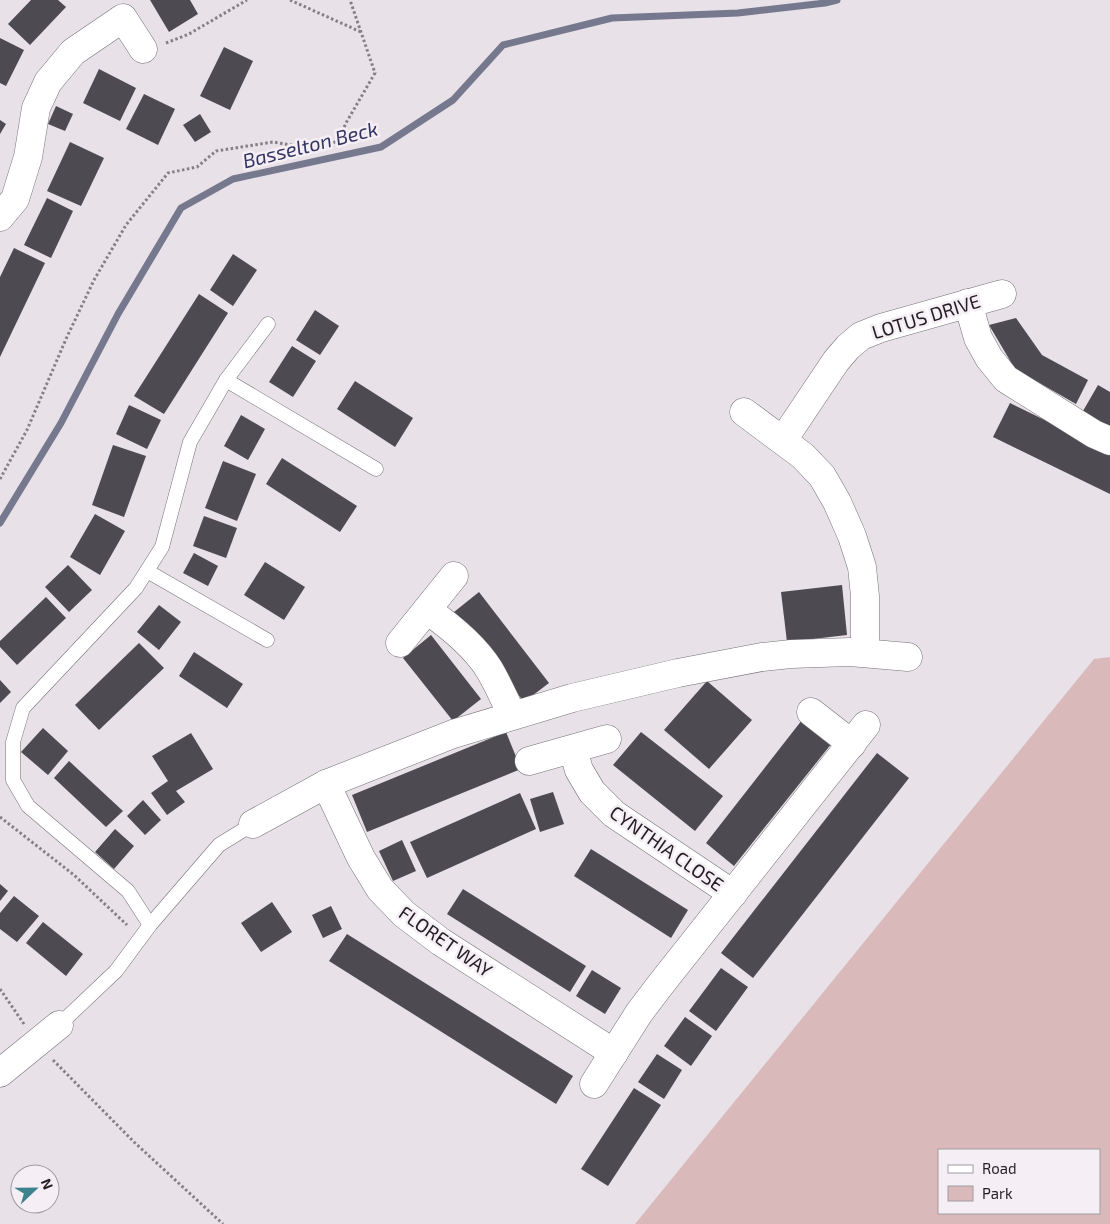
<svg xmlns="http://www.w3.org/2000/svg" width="1110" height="1224" font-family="'Exo 2',sans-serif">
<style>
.green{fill:#dab9bb;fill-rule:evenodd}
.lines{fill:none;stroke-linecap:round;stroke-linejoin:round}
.stream{stroke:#76788e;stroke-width:7}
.building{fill:#4d4a51}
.service-casing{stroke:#777177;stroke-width:15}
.minor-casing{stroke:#777177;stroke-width:29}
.path{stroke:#848084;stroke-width:3;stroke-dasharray:2.5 2.5;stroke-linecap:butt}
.service{stroke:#fff;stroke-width:14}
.minor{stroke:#fff;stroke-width:28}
.labels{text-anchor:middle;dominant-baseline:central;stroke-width:5;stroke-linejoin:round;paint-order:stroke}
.street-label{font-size:19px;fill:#211f21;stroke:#f5eff5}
.water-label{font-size:20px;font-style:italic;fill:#333560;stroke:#f5eff5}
</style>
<rect width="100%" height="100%" fill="#e8e1e8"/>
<path class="green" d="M1110 657V1224H635L1094 659ZM939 1150H1099V1213H939Z"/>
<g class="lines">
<polyline class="stream" points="0,523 61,423 118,314 181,208 233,179 381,147 453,100 503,45 612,18 738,13 825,3 837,0"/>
</g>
<g class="building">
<polygon points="31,0 58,0 66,7 30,45 8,24"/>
<polygon points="150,0 190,0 198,14 169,32"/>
<polygon points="0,38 24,50 6,86 0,83"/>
<polygon points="224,47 253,61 230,110 200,96"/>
<polygon points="99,69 136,88 120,121 83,103"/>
<polygon points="144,94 175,109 158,145 126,129"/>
<polygon points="56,106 73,114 65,131 48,124"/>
<polygon points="200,114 211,132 195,142 183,125"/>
<polygon points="0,120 6,124 0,134"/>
<polygon points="70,142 104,158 81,206 47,191"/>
<polygon points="47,198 73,211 51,258 24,245"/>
<polygon points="14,248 45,263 0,357 0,277"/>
<polygon points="233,254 257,270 233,306 210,290"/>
<polygon points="199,294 228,313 164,414 134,396"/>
<polygon points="315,310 339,326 320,355 296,340"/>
<polygon points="1016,318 1042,355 1088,380 1076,404 1015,369 989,325"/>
<polygon points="292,346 316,361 293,397 269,382"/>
<polygon points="355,381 413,418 395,447 337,409"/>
<polygon points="1098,385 1110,392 1110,427 1083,411"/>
<polygon points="1010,403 1110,452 1110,494 993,437"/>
<polygon points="129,405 161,420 147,449 116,434"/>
<polygon points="241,415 265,429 248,460 224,446"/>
<polygon points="113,445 146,456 124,517 92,505"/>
<polygon points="282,458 357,506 340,532 266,484"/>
<polygon points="223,461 256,474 237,521 205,508"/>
<polygon points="95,514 125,531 100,575 70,557"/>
<polygon points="204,516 237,528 226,558 193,546"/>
<polygon points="194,553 218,566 208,586 183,573"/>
<polygon points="265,562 305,587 284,620 244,595"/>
<polygon points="68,565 92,590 69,612 45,587"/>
<polygon points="842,585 847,635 787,642 781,592"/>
<polygon points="479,592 549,683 524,702 454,612"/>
<polygon points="46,597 66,618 17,665 0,647 0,641"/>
<polygon points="159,605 181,622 159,650 137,632"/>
<polygon points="431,635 481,699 453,721 403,658"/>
<polygon points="139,643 164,668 99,730 75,705"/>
<polygon points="194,652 243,684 227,708 179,676"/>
<polygon points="0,680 11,692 0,703"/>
<polygon points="707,681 752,720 709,769 664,730"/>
<polygon points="802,720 832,743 734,866 706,843"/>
<polygon points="43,728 68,751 48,775 21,752"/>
<polygon points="506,732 521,769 367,832 352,795"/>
<polygon points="641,732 723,796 695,831 613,765"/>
<polygon points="191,733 213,769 176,791 185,802 167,815 151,793 168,781 152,756"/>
<polygon points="877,753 909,778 753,978 721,953"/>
<polygon points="69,761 123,811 106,827 54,778"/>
<polygon points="553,792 564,824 540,832 530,799"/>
<polygon points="520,793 536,829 427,878 410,842"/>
<polygon points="143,800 161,820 145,835 127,816"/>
<polygon points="115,829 134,846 114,869 95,852"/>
<polygon points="402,840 416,871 393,881 379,851"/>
<polygon points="591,849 688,910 671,938 574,876"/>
<polygon points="0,884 8,891 0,901"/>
<polygon points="463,889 586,966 570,992 447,914"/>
<polygon points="14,896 39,916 17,942 0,929 0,913"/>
<polygon points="272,902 292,932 261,952 241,923"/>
<polygon points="331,906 342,929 323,938 312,915"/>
<polygon points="43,922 83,954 66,976 26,943"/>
<polygon points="347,934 573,1076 556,1104 329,961"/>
<polygon points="721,968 748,987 716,1031 689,1011"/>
<polygon points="592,970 621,988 605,1014 576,996"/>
<polygon points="685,1017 712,1036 691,1066 664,1046"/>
<polygon points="657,1054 682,1070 664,1099 638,1082"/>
<polygon points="634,1088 661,1105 608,1186 581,1169"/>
</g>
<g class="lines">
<g class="service-casing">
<g id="service">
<polyline points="226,380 376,469"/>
<polyline points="147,571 267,640"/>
<polyline points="150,925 128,891 28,806 13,780 13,742 23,708 136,588 162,547 190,442 226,380 268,324"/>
<polyline points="59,1025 116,971 150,925 219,845 253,824"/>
</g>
</g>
<g class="minor-casing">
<g id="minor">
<polyline points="0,217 15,199 28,157 36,108 48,82 73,52 123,18 143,49"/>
<polyline points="968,303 978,338 989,358 1006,379 1094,434 1110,441"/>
<polyline points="744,412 803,456 822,476 837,502 852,536 862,567 865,596 865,653"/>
<polyline points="783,440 836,361 848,347 861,336 881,328 1002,294"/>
<path d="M427 610C450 626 474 645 489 669 498 684 505 700 512 715"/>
<polyline points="400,643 454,576"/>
<polyline points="811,712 852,744"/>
<polyline points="573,750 579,770 592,792 614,814 733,894"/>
<polyline points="529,761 607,739"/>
<polyline points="326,784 361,858 380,889 404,914 441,942 614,1053"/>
<polyline points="253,824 326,784 453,734 572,698 678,673 762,657 791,654 850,652 908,657"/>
<polyline points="0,1073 59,1025"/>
<polyline points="594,1084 639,1013 661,984 866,725"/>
</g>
</g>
<g class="path">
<polyline points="290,0 361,32"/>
<polyline points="166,43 189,34 247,0"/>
<polyline points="0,479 27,430 66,339 94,280 126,225 168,173 197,167 216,151 273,142 315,149 338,141 346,123 375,73 350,0"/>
<polyline points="0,817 74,875 127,925"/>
<polyline points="0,989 24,1024"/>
<polyline points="53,1060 134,1142 223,1224"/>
</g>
<use href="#service" class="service"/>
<use href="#minor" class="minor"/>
</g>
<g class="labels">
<g class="street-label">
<text transform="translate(926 316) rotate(-17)">LOTUS DRIVE</text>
<text transform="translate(667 848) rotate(35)">CYNTHIA CLOSE</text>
<text transform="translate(446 941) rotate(35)">FLORET WAY</text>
</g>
<g class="water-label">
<text transform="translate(310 144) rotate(-14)">Basselton Beck</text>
</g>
</g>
<rect x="938" y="1149" width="162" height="65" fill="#f5eff5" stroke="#a09ca0"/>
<rect x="948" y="1165" width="25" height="8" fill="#ffffff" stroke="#a09ca0"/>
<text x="982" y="1174" font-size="15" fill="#211f21">Road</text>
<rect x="948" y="1186" width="25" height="15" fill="#dab9bb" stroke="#a09ca0"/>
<text x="982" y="1199" font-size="15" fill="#211f21">Park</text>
<g transform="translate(35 1189) rotate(68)"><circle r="24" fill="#f5eff5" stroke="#a09ca0"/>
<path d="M0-4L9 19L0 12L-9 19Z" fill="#3d838e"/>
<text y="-8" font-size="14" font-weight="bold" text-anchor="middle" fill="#211f21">N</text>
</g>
</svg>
